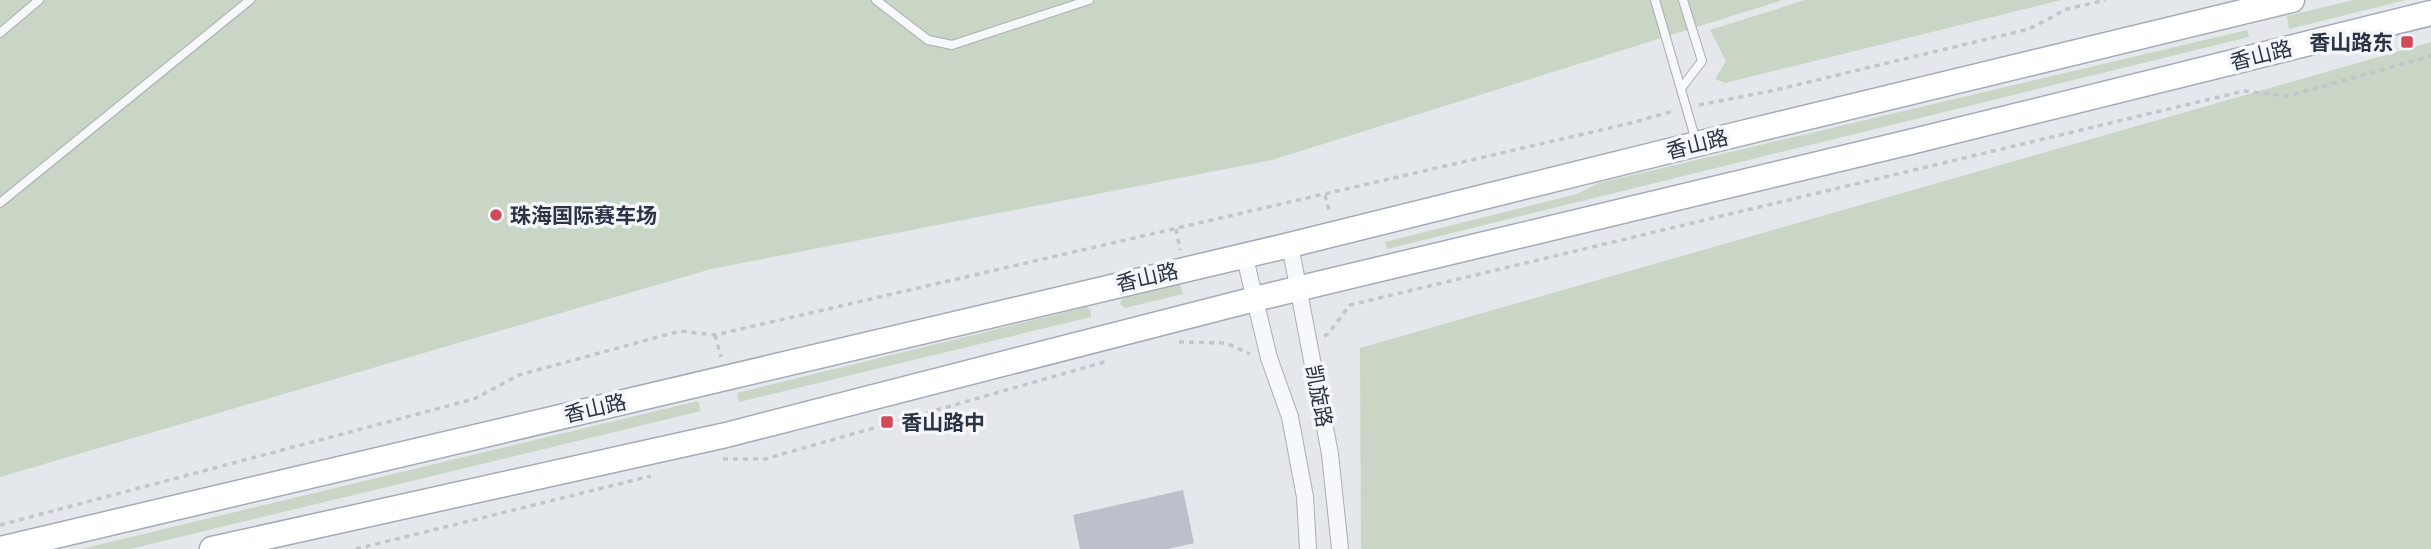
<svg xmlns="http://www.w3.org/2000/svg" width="2431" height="549" font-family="Poppins,'Noto Sans SC',sans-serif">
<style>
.green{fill:#c9d6c5}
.building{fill:#bbc0ca}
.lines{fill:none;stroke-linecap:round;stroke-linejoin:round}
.lane-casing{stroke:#a9aeb7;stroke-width:10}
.street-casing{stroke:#a9aeb7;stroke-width:18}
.primary-casing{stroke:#a3abb8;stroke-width:27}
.path{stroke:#c2c5cb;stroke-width:3.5;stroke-dasharray:5 5;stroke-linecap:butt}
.lane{stroke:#f7f8fa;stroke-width:8}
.street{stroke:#f7f8fa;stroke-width:16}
.primary{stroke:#fff;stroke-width:24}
.poi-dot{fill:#d1495b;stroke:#f4f6f9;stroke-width:2.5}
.labels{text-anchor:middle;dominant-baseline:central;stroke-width:7;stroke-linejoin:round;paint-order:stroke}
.poi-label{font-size:21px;font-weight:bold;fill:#2b3445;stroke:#f4f6f9;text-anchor:start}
.street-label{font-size:21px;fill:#2b3445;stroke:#f4f6f9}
</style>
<rect width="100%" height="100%" fill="#e4e7ec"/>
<g class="green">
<polygon points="0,0 1783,0 1272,160 711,269 0,477"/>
<polygon points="1805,0 2061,0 1725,83 1715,79 1726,61 1710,30"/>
<polygon points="2354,0 2406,0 2289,29 2287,16"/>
<polygon points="2247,30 2249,37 1387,249 1385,242 1577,194 1599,183"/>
<polygon points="2431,42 2431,549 1361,549 1360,348"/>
<polygon points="1180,284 1183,294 1125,308 1120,304 1122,299"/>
<polygon points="1087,307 1091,310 1091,317 739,402 737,393"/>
<polygon points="698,401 701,411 130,549 81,549"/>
</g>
<polygon class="building" points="1183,490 1194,543 1168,549 1080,549 1073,515"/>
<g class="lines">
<g class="lane-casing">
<g id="lane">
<polyline points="876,0 928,40 952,45 1089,0"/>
<polyline points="1655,0 1696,141"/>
<polyline points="0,33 39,0"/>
<polyline points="1682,87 1702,61 1683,0"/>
<polyline points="0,203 250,0"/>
</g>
</g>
<g class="street-casing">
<g id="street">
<polyline points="1290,245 1330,454 1340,549"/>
<polyline points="1244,254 1269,358 1290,417 1305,497 1308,549"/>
</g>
</g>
<g class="primary-casing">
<g id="primary">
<polyline points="0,549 1290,245 1697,144 2292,0"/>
<polyline points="212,549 726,435 1255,299 1906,143 2431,13"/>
</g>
</g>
<g class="path">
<polyline points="1699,105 1771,91 2029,29 2067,9 2106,0"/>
<polyline points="1325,195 1330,214"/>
<polyline points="1176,229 1180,250"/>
<polyline points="715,335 721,357"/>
<polyline points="1324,336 1328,334 1350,305 2244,91 2288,96 2431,56"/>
<polyline points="1179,342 1226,343 1250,354"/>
<polyline points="723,459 765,459 1108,361"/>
<polyline points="0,525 474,399 519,375 680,331 715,335 1631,123 1674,111"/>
<polyline points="356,549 651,476"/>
</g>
<use href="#lane" class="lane"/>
<use href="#street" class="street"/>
<use href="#primary" class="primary"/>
</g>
<g class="poi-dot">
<rect x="2400" y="35" width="14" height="14" rx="3.5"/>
<circle cx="496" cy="215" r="7"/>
<rect x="880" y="415" width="14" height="14" rx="3.5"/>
</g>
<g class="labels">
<g class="poi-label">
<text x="2393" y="42" text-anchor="end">香山路东</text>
<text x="510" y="215">珠海国际赛车场</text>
<text x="901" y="422">香山路中</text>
</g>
<g class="street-label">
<text transform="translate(2261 55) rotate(-14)">香山路</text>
<text transform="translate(1697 144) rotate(-14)">香山路</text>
<text transform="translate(1147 277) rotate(-13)">香山路</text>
<text transform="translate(1319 396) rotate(79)">凯旋路</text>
<text transform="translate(595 408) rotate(-13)">香山路</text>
</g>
</g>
</svg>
